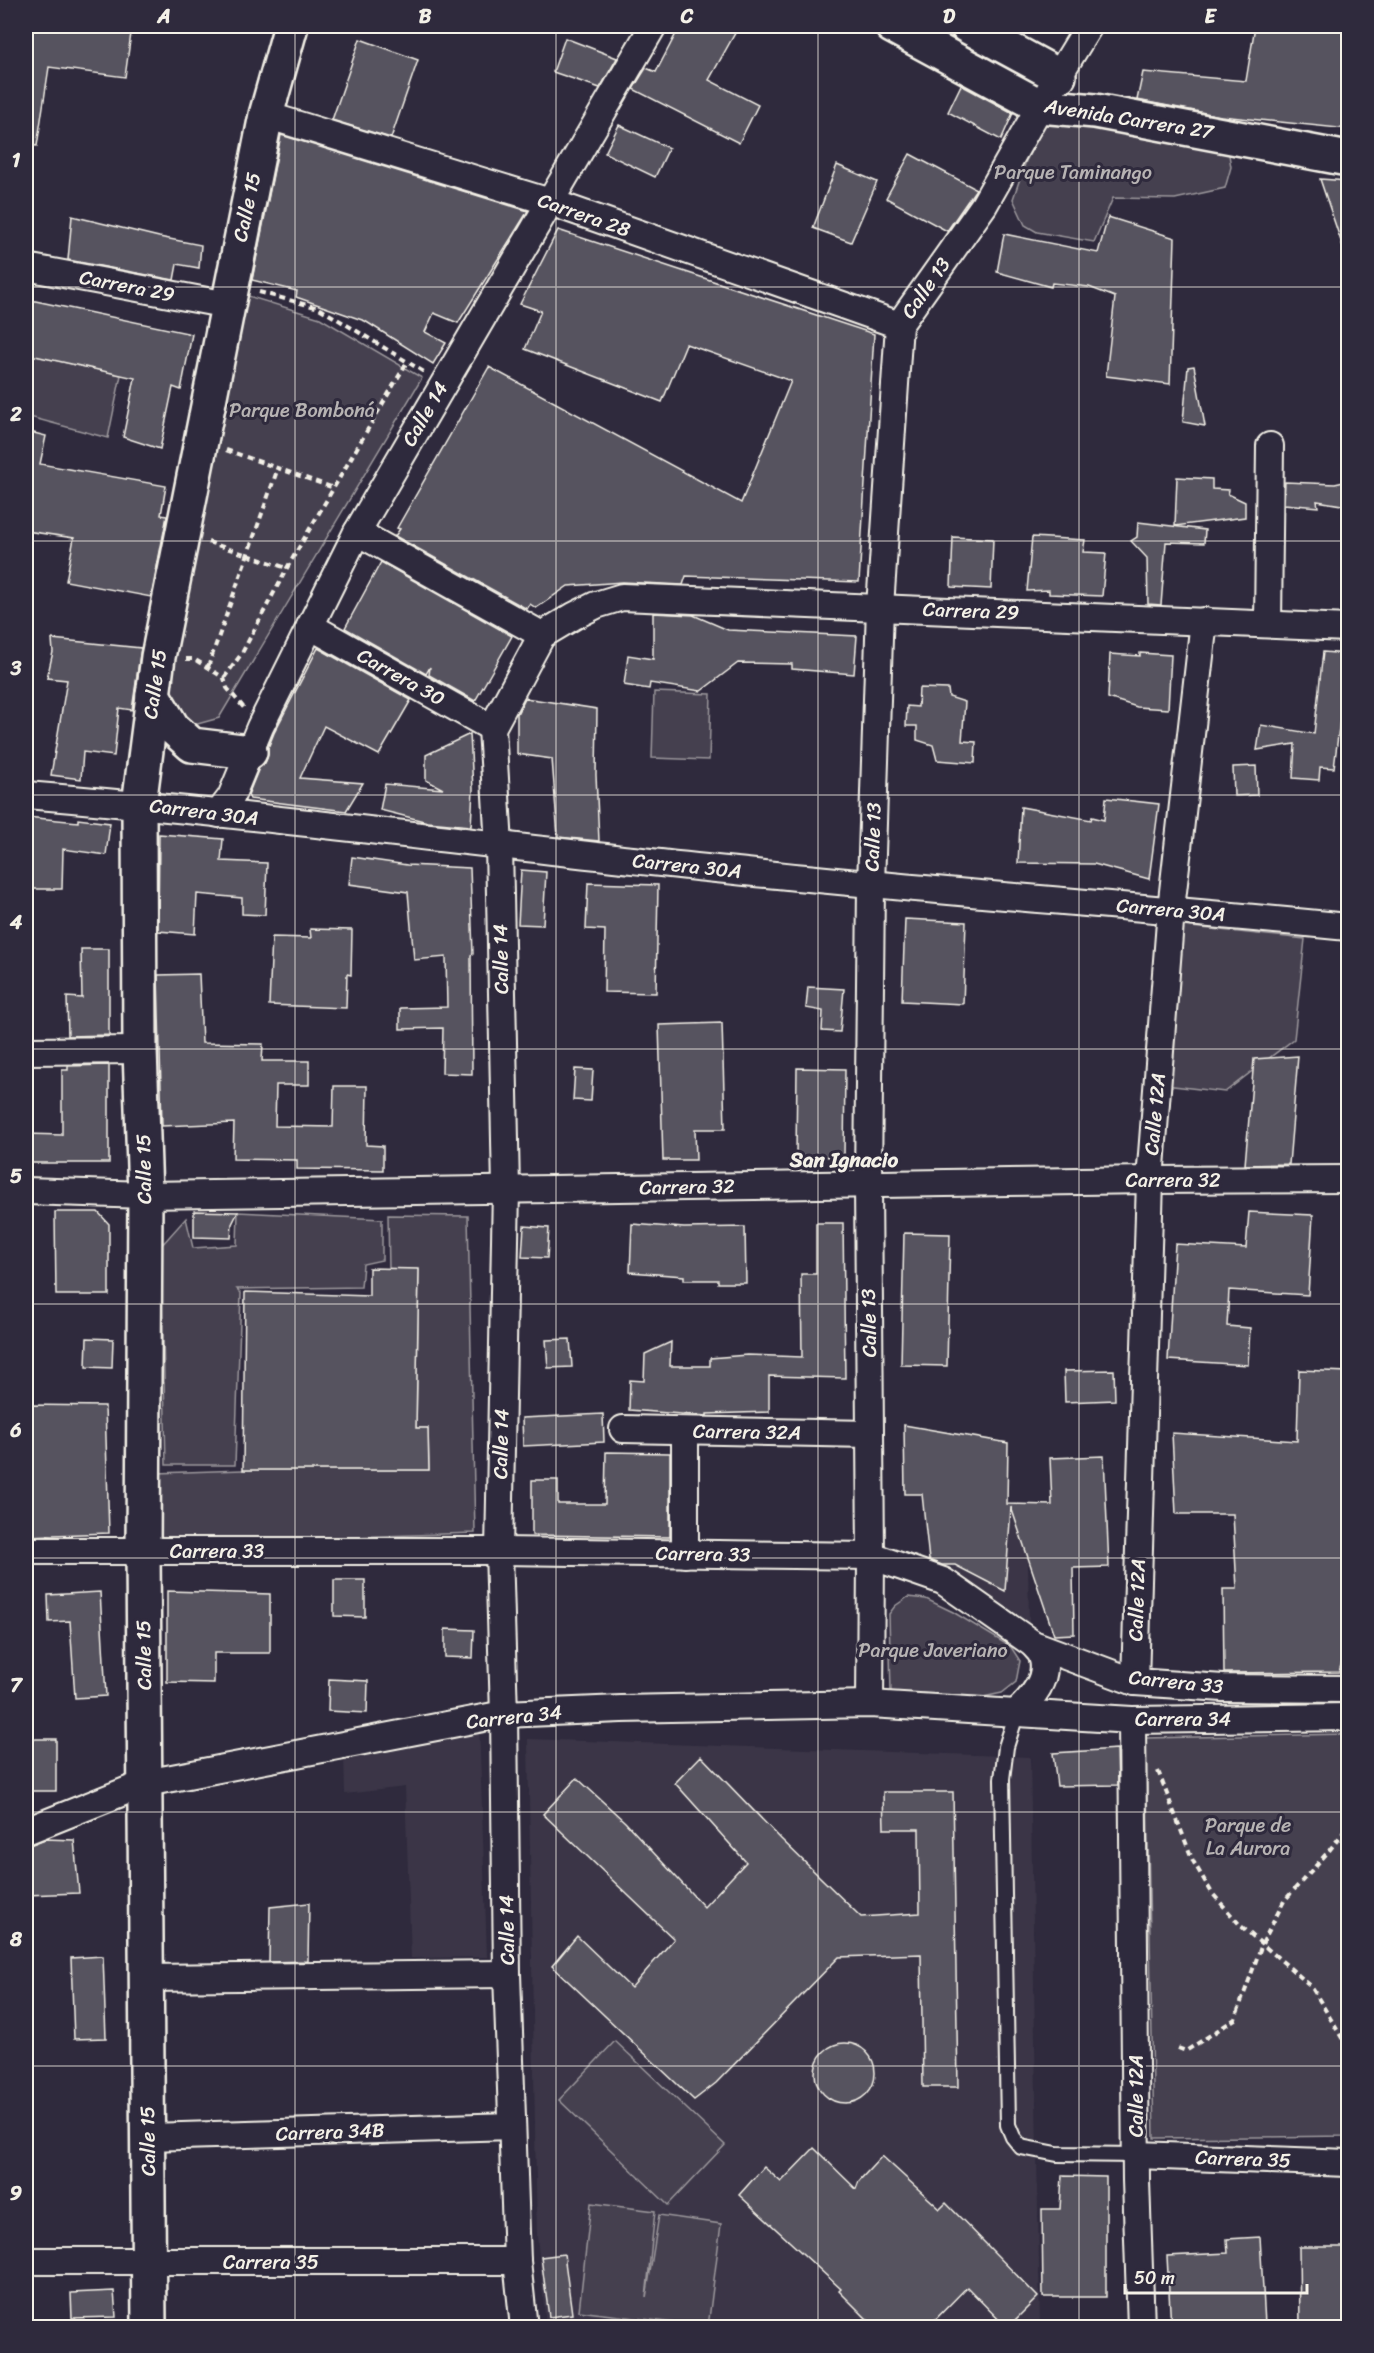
<svg xmlns="http://www.w3.org/2000/svg" width="1374" height="2353" font-family="Sriracha,sans-serif">
<style>
.built{fill:#3b3647}
.green{fill:#454050;stroke:#9c989c;stroke-width:1.5}
.building{fill:#56525f;stroke:#f4f1e8;stroke-width:1.5}
.lines{fill:none;stroke-linecap:round;stroke-linejoin:round}
.lane-casing{stroke:#f4f1e8;stroke-width:18}
.street-casing{stroke:#f4f1e8;stroke-width:30}
.secondary-casing{stroke:#f4f1e8;stroke-width:38}
.path{stroke:#f4f1e8;stroke-width:4;stroke-dasharray:6 4.5;stroke-linecap:butt}
.lane{stroke:#2f2a3d;stroke-width:14}
.street{stroke:#2f2a3d;stroke-width:26}
.secondary{stroke:#2f2a3d;stroke-width:33}
.grid{fill:none;stroke:#f4f1e8;stroke-width:1.5;stroke-opacity:0.55}
.labels{text-anchor:middle;dominant-baseline:central;stroke-width:6;stroke-linejoin:round;paint-order:stroke}
.street-label{font-size:20px;fill:#f4f1e8;stroke:#2f2a3d}
.park-label{font-size:20px;fill:#b7b3b3;stroke:#2f2a3d}
.neighbourhood-label{font-size:21px;font-weight:bold;fill:#f4f1e8;stroke:#2f2a3d}
.neatline{fill:none;stroke:#f4f1e8;stroke-width:2}
.grid-label{font-size:20px;text-anchor:middle;font-weight:bold;fill:#f4f1e8}
</style>
<rect width="100%" height="100%" fill="#2f2a3d"/>
<filter id="ink" filterUnits="userSpaceOnUse"><feTurbulence type="fractalNoise" baseFrequency=".0167" numOctaves="2"/><feDisplacementMap in="SourceGraphic" scale="12" xChannelSelector="R" yChannelSelector="G"/><feConvolveMatrix kernelMatrix="1 2 1 2 8 2 1 2 1" color-interpolation-filters="sRGB"/></filter>
<g filter="url(#ink)">
<g class="built">
<polygon points="923,1502 1027,1505 1029,1624 971,1594 973,1586 952,1581 952,1565 929,1564"/>
<polygon points="479,1723 487,1957 411,1958 405,1787 345,1794 344,1749"/>
<polygon points="528,1739 1030,1757 1040,2327 578,2328 546,2325 537,2236"/>
</g>
<g class="green">
<polygon points="1111,121 1228,149 1231,167 1225,188 1175,199 1113,198 1094,242 1037,232 1025,225 1013,199 1026,161 1045,124"/>
<polygon points="235,292 320,318 422,378 219,718 194,725 174,712 167,675"/>
<polygon points="26,354 121,375 108,438 26,416"/>
<polygon points="654,692 711,694 709,760 652,758"/>
<polygon points="1182,926 1305,939 1294,1039 1225,1092 1165,1085"/>
<polygon points="238,1212 382,1219 382,1260 363,1264 361,1287 237,1289 241,1293 235,1465 166,1465 161,1246 186,1218 193,1248 237,1245"/>
<polygon points="388,1215 468,1216 475,1533 157,1543 157,1473 243,1470 429,1470 428,1428 416,1428 419,1270 389,1269"/>
<polygon points="908,1597 926,1599 953,1612 1011,1647 1020,1661 1016,1682 1002,1693 983,1697 891,1692 889,1614 895,1606"/>
<polygon points="1348,1734 1348,2136 1154,2138 1146,1738"/>
<polygon points="615,2041 725,2145 668,2205 559,2100"/>
<polygon points="591,2203 655,2211 646,2298 659,2215 721,2224 708,2327 579,2311"/>
</g>
<g class="building">
<polygon points="26,26 132,26 125,77 49,67 37,146 26,145"/>
<polygon points="680,26 739,26 709,80 758,105 739,143 633,89 646,68 656,72"/>
<polygon points="1255,26 1348,26 1348,129 1221,116 1137,100 1143,72 1246,81"/>
<polygon points="565,38 617,58 600,88 553,72"/>
<polygon points="360,39 418,60 391,138 332,120"/>
<polygon points="961,85 1013,113 1001,140 948,112"/>
<polygon points="619,125 669,148 655,177 605,153"/>
<polygon points="281,135 528,211 458,323 434,313 425,332 446,343 433,364 365,321 296,297 297,291 252,280"/>
<polygon points="910,154 976,189 947,231 886,198"/>
<polygon points="837,165 877,182 851,242 813,228"/>
<polygon points="1320,179 1348,181 1348,252 1345,253"/>
<polygon points="72,216 159,237 201,245 199,268 177,264 174,280 68,260"/>
<polygon points="1108,217 1175,238 1170,384 1106,376 1115,297 1089,287 1052,283 1051,287 997,272 1004,234 1098,253"/>
<polygon points="558,230 874,334 859,582 686,576 683,585 623,582 568,586 536,608 530,604 527,609 395,536 400,529 397,528 489,367 741,503 791,381 686,344 662,402 525,349 541,311 520,304"/>
<polygon points="26,299 192,334 181,390 173,387 160,449 123,437 135,378 26,354"/>
<polygon points="1194,366 1205,426 1183,422 1188,367"/>
<polygon points="26,431 46,436 40,464 166,486 161,515 167,516 151,597 66,581 74,538 26,531"/>
<polygon points="1177,477 1212,479 1212,489 1229,490 1228,494 1245,502 1245,517 1175,526"/>
<polygon points="1348,481 1348,506 1317,501 1318,507 1284,504 1285,482 1335,484"/>
<polygon points="1138,522 1205,530 1204,543 1166,542 1161,605 1148,604 1147,558 1131,541 1137,537"/>
<polygon points="953,537 993,539 991,589 951,587"/>
<polygon points="1032,537 1085,540 1083,552 1106,553 1102,596 1049,594 1049,590 1027,591"/>
<polygon points="381,562 512,636 475,701 429,675 430,667 426,674 345,628"/>
<polygon points="653,613 693,615 728,630 857,636 854,674 792,669 792,664 738,663 701,691 650,683 649,689 624,685 628,655 653,659"/>
<polygon points="52,639 141,648 132,710 119,708 114,756 83,752 81,779 51,775 67,680 47,678 53,652"/>
<polygon points="318,648 411,700 379,755 324,726 300,778 363,783 346,811 250,799 248,795 259,768 265,763 268,755 268,748 274,733"/>
<polygon points="1323,652 1348,654 1334,768 1320,767 1319,780 1293,778 1295,744 1257,750 1261,725 1314,734"/>
<polygon points="1140,653 1171,655 1168,709 1137,707 1108,698 1110,654 1140,656"/>
<polygon points="919,688 948,689 949,697 965,702 962,741 976,742 975,763 937,760 933,745 917,740 917,726 906,726 907,706 918,707"/>
<polygon points="525,698 597,709 596,775 599,841 558,837 552,759 517,754 517,714"/>
<polygon points="470,734 473,789 471,826 428,822 380,810 385,784 443,789 426,780 426,755"/>
<polygon points="1256,766 1257,795 1234,796 1233,767"/>
<polygon points="1106,798 1159,804 1149,879 1094,864 1018,863 1021,807 1091,820 1092,817 1104,820"/>
<polygon points="26,817 78,822 78,819 110,823 106,855 63,849 62,889 26,889"/>
<polygon points="159,834 223,839 221,861 267,863 265,915 242,914 242,898 197,894 195,934 158,931"/>
<polygon points="352,857 407,865 470,868 473,954 471,955 472,1074 442,1073 443,1028 400,1029 400,1008 447,1007 446,957 414,960 408,892 349,884"/>
<polygon points="521,870 546,872 543,925 518,924"/>
<polygon points="588,883 658,885 656,993 604,992 605,930 586,929"/>
<polygon points="905,919 966,922 963,1004 902,1001"/>
<polygon points="310,929 352,930 351,975 347,974 346,1008 269,1005 272,937 311,938"/>
<polygon points="81,949 109,949 109,1035 68,1036 67,997 82,998"/>
<polygon points="199,974 202,1043 263,1044 262,1061 309,1061 309,1085 276,1085 275,1126 333,1127 334,1086 367,1086 366,1145 383,1146 383,1170 297,1169 297,1160 233,1159 234,1123 162,1126 158,975"/>
<polygon points="808,987 844,989 840,1032 822,1031 823,1011 806,1008"/>
<polygon points="722,1023 725,1129 695,1129 696,1160 663,1160 659,1025"/>
<polygon points="1298,1056 1289,1164 1245,1165 1254,1059"/>
<polygon points="109,1065 109,1163 26,1163 26,1134 62,1135 62,1070 68,1070 68,1066"/>
<polygon points="797,1068 845,1069 844,1157 796,1156"/>
<polygon points="575,1069 593,1070 591,1101 573,1100"/>
<polygon points="194,1211 238,1212 232,1224 231,1238 194,1237"/>
<polygon points="55,1212 98,1212 109,1224 109,1295 56,1295"/>
<polygon points="1249,1212 1313,1215 1308,1295 1229,1290 1227,1326 1250,1328 1248,1365 1168,1360 1175,1244 1246,1248"/>
<polygon points="816,1223 843,1223 845,1378 769,1376 769,1412 707,1414 707,1416 629,1410 630,1380 644,1381 645,1354 671,1342 670,1366 710,1366 710,1358 747,1355 802,1357 801,1274 816,1274"/>
<polygon points="632,1224 684,1228 745,1227 746,1283 718,1283 718,1280 684,1280 684,1276 630,1272"/>
<polygon points="524,1226 549,1228 547,1258 522,1257"/>
<polygon points="904,1233 950,1234 947,1366 901,1365"/>
<polygon points="369,1268 419,1269 416,1428 428,1428 429,1470 243,1470 245,1292 369,1296"/>
<polygon points="87,1338 113,1339 112,1368 86,1367"/>
<polygon points="570,1339 572,1367 548,1368 546,1340"/>
<polygon points="1114,1370 1115,1400 1065,1402 1064,1371"/>
<polygon points="1299,1370 1348,1372 1348,1641 1339,1672 1224,1673 1223,1589 1237,1589 1233,1514 1176,1514 1172,1433 1297,1441"/>
<polygon points="26,1405 105,1406 109,1533 26,1536"/>
<polygon points="603,1414 604,1442 523,1446 522,1418"/>
<polygon points="904,1425 1008,1443 1007,1504 1052,1505 1050,1458 1104,1456 1109,1567 1073,1568 1074,1634 1054,1635 1011,1507 1005,1591 955,1565 942,1565 929,1560 922,1494 905,1494"/>
<polygon points="606,1452 670,1453 670,1537 532,1535 532,1480 558,1480 558,1504 605,1504"/>
<polygon points="334,1580 365,1580 365,1617 334,1616"/>
<polygon points="167,1591 270,1594 270,1653 214,1653 214,1683 167,1682"/>
<polygon points="100,1592 106,1696 75,1698 70,1621 49,1622 48,1595"/>
<polygon points="445,1629 474,1630 473,1658 445,1657"/>
<polygon points="329,1679 368,1681 367,1713 328,1711"/>
<polygon points="29,1739 56,1739 56,1791 26,1791 26,1765 29,1765"/>
<polygon points="1117,1749 1118,1785 1057,1786 1053,1753"/>
<polygon points="701,1756 781,1839 861,1917 920,1913 919,1829 884,1829 883,1792 953,1792 958,2087 923,2087 921,1954 839,1957 716,2083 694,2100 552,1966 577,1936 631,1988 674,1939 543,1814 577,1778 625,1822 704,1907 746,1862 675,1783"/>
<polygon points="45,1839 74,1840 79,1893 26,1895 26,1850 29,1845"/>
<polygon points="309,1903 308,1961 269,1962 270,1907"/>
<polygon points="103,1956 106,2038 74,2039 71,1958"/>
<circle cx="845" cy="2073" r="30"/>
<polygon points="814,2148 856,2189 859,2181 882,2156 940,2209 946,2203 1038,2297 1007,2328 967,2287 927,2328 876,2328 839,2291 841,2289 739,2195 764,2167 781,2182"/>
<polygon points="1062,2176 1106,2177 1106,2297 1043,2297 1042,2209 1060,2209"/>
<polygon points="1260,2237 1265,2324 1171,2328 1167,2256 1228,2253 1227,2239"/>
<polygon points="1299,2247 1348,2247 1348,2328 1300,2328"/>
<polygon points="564,2254 572,2314 549,2317 541,2257"/>
<polygon points="114,2291 116,2317 72,2318 71,2293"/>
</g>
<g class="lines">
<g class="lane-casing">
<polyline id="lane" points="1017,1712 1006,1747 1002,1779 1008,2125 1013,2137 1021,2147 1057,2154 1137,2155"/>
</g>
<g class="street-casing">
<g id="street">
<polyline points="266,115 550,202 899,325"/>
<polyline points="26,267 228,305"/>
<polyline points="357,532 542,635"/>
<polyline points="1268,624 1270,446"/>
<polyline points="310,626 492,728"/>
<path d="M26 795C256 814 486 845 716 869 927 891 1138 906 1348 927"/>
<polyline points="218,814 231,797 260,727 357,532 653,26"/>
<polyline points="26,1051 140,1050"/>
<polyline points="26,1191 145,1195 1150,1180 1348,1179"/>
<polyline points="623,1429 870,1434"/>
<polyline points="685,1431 685,1554"/>
<polyline points="26,1551 499,1551 871,1556 943,1581 1033,1644 1135,1682 1223,1688 1348,1689"/>
<polyline points="1135,1682 1150,1180 1171,909 1204,621"/>
<polyline points="870,1704 871,1556 868,1184 871,885 880,607 899,325 984,205 1040,106 1089,26"/>
<path d="M1017 1712C1032 1698 1050 1678 1042 1656 1041 1652 1036 1648 1033 1644"/>
<polyline points="1132,1720 1136,2180 1141,2328"/>
<polyline points="26,1831 146,1783 504,1714 621,1709 870,1704 1132,1720 1348,1717"/>
<polyline points="145,1978 507,1974"/>
<polyline points="149,2137 512,2126"/>
<polyline points="1137,2155 1348,2163"/>
<polyline points="26,2261 517,2261"/>
<polyline points="524,2328 517,2261 507,1974 504,1714 499,1551 506,1189 499,846 492,728 542,635 574,616 596,605 622,597 1348,628"/>
</g>
</g>
<g class="secondary-casing">
<g id="secondary">
<polyline points="892,26 1040,106 1095,111 1348,159"/>
<polyline points="967,26 1059,76"/>
<polyline points="153,695 173,728 192,745 250,752"/>
<polyline points="149,2328 143,1551 145,1195 140,1050 139,805 158,657 266,115 291,26"/>
</g>
</g>
<g class="path">
<polyline points="259,292 319,308 424,372"/>
<polyline points="226,450 334,488"/>
<polyline points="208,542 287,568"/>
<polyline points="186,659 194,659 224,678 227,688 244,708"/>
<polyline points="208,667 278,468"/>
<polyline points="224,678 242,653 287,568 407,362"/>
<polyline points="1158,1771 1193,1861 1212,1893 1241,1926 1311,1986 1348,2048"/>
<polyline points="1178,2048 1186,2051 1235,2019 1262,1944 1284,1901 1328,1852 1343,1833 1348,1819"/>
</g>
<use href="#lane" class="lane"/>
<use href="#street" class="street"/>
<use href="#secondary" class="secondary"/>
</g>
</g>
<path class="grid" d="M295 26V2328M556 26V2328M818 26V2328M1079 26V2328M26 287H1348M26 541H1348M26 795H1348M26 1049H1348M26 1304H1348M26 1558H1348M26 1812H1348M26 2066H1348"/>
<g class="labels">
<g class="street-label">
<text transform="translate(1129 119) rotate(9)">Avenida Carrera 27</text>
<text transform="translate(247 207) rotate(-78)">Calle 15</text>
<text transform="translate(584 215) rotate(19)">Carrera 28</text>
<text transform="translate(127 286) rotate(11)">Carrera 29</text>
<text transform="translate(926 288) rotate(-55)">Calle 13</text>
<text transform="translate(425 414) rotate(-60)">Calle 14</text>
<text transform="translate(971 611) rotate(2)">Carrera 29</text>
<text transform="translate(401 677) rotate(29)">Carrera 30</text>
<text transform="translate(155 684) rotate(-82)">Calle 15</text>
<text transform="translate(204 812) rotate(7)">Carrera 30A</text>
<text transform="translate(873 837) rotate(-88)">Calle 13</text>
<text transform="translate(687 866) rotate(6)">Carrera 30A</text>
<text transform="translate(1171 910) rotate(5)">Carrera 30A</text>
<text transform="translate(501 959) rotate(-91)">Calle 14</text>
<text transform="translate(1155 1114) rotate(-85)">Calle 12A</text>
<text transform="translate(144 1169) rotate(-91)">Calle 15</text>
<text x="1173" y="1180">Carrera 32</text>
<text transform="translate(687 1187) rotate(-1)">Carrera 32</text>
<text transform="translate(869 1323) rotate(-91)">Calle 13</text>
<text transform="translate(747 1432) rotate(1)">Carrera 32A</text>
<text transform="translate(501 1444) rotate(-89)">Calle 14</text>
<text x="217" y="1551">Carrera 33</text>
<text transform="translate(703 1554) rotate(1)">Carrera 33</text>
<text transform="translate(1137 1600) rotate(-88)">Calle 12A</text>
<text transform="translate(144 1655) rotate(-91)">Calle 15</text>
<text transform="translate(1176 1682) rotate(6)">Carrera 33</text>
<text transform="translate(514 1717) rotate(-6)">Carrera 34</text>
<text x="1183" y="1719">Carrera 34</text>
<text transform="translate(507 1930) rotate(-91)">Calle 14</text>
<text transform="translate(1136 2096) rotate(-90)">Calle 12A</text>
<text transform="translate(330 2132) rotate(-2)">Carrera 34B</text>
<text transform="translate(148 2141) rotate(-91)">Calle 15</text>
<text transform="translate(1243 2159) rotate(2)">Carrera 35</text>
<text x="271" y="2262">Carrera 35</text>
</g>
<g class="park-label">
<text x="1073" y="172">Parque Taminango</text>
<text x="302" y="410">Parque Bomboná</text>
<text x="933" y="1650">Parque Javeriano</text>
<text x="1248" y="1825">Parque de<tspan x="1248" dy="23">La Aurora</tspan></text>
</g>
<g class="neighbourhood-label">
<text x="844" y="1160">San Ignacio</text>
</g>
</g>
<rect width="1374" height="2353" fill="none" stroke="#2f2a3d" stroke-width="66"/>
<path d="M1125 2284v9h182v-9" fill="none" stroke="#f4f1e8" stroke-width="3"/>
<text x="1134" y="2284" font-size="18" fill="#f4f1e8" stroke="#2f2a3d" stroke-width="4.5" paint-order="stroke">50 m</text>
<rect x="33" y="33" width="1308" height="2287" class="neatline"/>
<g class="grid-label">
<text x="164" y="23">A</text>
<text x="425" y="23">B</text>
<text x="687" y="23">C</text>
<text x="949" y="23">D</text>
<text x="1210" y="23">E</text>
<text x="16" y="167">1</text>
<text x="16" y="421">2</text>
<text x="16" y="675">3</text>
<text x="16" y="929">4</text>
<text x="16" y="1183">5</text>
<text x="16" y="1437">6</text>
<text x="16" y="1692">7</text>
<text x="16" y="1946">8</text>
<text x="16" y="2200">9</text>
</g>
</svg>
